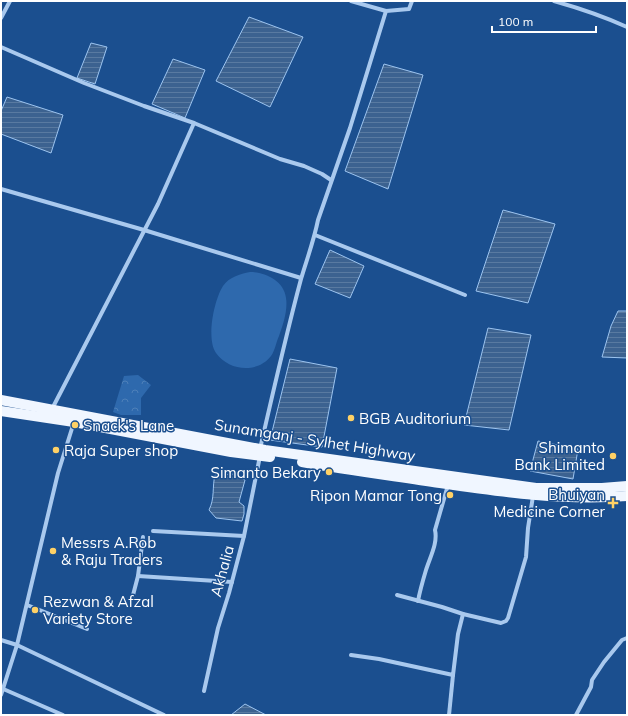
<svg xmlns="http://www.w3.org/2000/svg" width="628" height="716" font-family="Mulish,sans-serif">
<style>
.grass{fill:#2e69ad}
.park{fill:url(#park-crowns)}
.water{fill:url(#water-rules);stroke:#9cc4f0}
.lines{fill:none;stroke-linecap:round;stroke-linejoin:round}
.street{stroke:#a9c9ee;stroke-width:4}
.primary{stroke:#f0f6ff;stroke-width:10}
.poi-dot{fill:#ffd166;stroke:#1b4f8f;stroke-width:1.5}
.labels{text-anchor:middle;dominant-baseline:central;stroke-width:3;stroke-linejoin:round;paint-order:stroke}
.poi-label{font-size:15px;fill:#fff;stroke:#1b4f8f;text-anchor:start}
.street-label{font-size:15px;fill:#fff;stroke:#1b4f8f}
</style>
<defs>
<pattern id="park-crowns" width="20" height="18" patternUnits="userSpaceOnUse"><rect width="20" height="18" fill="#2e69ad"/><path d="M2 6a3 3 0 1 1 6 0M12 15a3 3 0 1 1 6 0" fill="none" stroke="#4d80b9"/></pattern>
<pattern id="water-rules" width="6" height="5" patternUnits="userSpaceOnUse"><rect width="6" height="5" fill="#3c6290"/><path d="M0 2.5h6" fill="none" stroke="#597aa1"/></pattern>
</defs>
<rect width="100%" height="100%" fill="#1b4f8f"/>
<path class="grass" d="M250 272C264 272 284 280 286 298 288 310 283 325 279 336 276 342 275 351 271 356 257 374 229 371 216 353 206 339 214 300 223 286 229 277 240 274 250 272Z"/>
<polygon class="park" points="138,375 151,385 141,398 141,415 121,415 113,412 124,376"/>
<g class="water">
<polygon points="249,17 303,37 270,107 216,81"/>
<polygon points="91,43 107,47 95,84 77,78"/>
<polygon points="173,59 205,70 185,118 152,104"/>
<polygon points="384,64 423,75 388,189 345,171"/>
<polygon points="7,97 63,115 51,153 1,134 1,111"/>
<polygon points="503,210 555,224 528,303 476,291"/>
<polygon points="330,250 364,266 350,298 315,284"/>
<polygon points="618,311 627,311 627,358 602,357 611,326"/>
<polygon points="488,328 531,335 509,430 464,425"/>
<polygon points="290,359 337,368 322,447 270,440"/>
<polygon points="538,441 578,449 573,479 530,471"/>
<path d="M235 474 245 480 239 502 244 506V514L242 521 216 518 209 510C215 498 212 487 215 475Z"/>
<polygon points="245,704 266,715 231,715"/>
</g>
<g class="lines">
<g class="street">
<polyline points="351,1 386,11"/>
<path d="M554 1C579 8 603 16 627 27"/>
<polyline points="1,18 10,1"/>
<polyline points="1,47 84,83 144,106 194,123 280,159 304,166 322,174 331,180"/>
<polyline points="1,189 144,230 301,278"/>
<polyline points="315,235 465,295"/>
<polyline points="52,409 158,204 194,123"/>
<path d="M260 449C273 392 286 335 301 279 307 259 314 240 318 220L350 128 386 11 409 9 412 1"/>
<polyline points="153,531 244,536"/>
<polyline points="138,576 232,582"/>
<polyline points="397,595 442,607 463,614"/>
<polyline points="132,599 138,576 143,537"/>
<path d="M418 601C420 590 423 580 426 570 430 557 438 543 435 530L448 485"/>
<polyline points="27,605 87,629"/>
<polyline points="1,640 17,645 164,715"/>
<polyline points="351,655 379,659 453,675 458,634 463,614 501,623 506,621 508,618 526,557 528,528 533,496"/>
<polyline points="1,688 63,715"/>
<polyline points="204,691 218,628 229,593 244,536 260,456"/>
<polyline points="1,695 17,645 58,473 74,422"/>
<polyline points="449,715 453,675"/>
<polyline points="576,715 591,687 592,680 604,662 622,640 627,638"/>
</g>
<g class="primary">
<polyline points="1,400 265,450 536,488 602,488 627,486"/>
<polyline points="1,411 74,422 231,452 270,457"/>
<path d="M302 462C348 470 394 476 440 483 502 492 564 501 627 496"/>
</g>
</g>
<g class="poi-dot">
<circle cx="351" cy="418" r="4"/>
<circle cx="75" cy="425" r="4"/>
<circle cx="56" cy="450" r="4"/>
<circle cx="613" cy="456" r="4"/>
<circle cx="329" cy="472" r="4"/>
<circle cx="450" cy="495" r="4"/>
<path d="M611 497h4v4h4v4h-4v4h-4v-4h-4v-4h4z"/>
<circle cx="53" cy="551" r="4"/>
<circle cx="35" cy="610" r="4"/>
</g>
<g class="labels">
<g class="poi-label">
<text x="359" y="418">BGB Auditorium</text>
<text x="83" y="425">Snack's Lane</text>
<text x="605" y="447" text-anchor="end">Shimanto<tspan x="605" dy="17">Bank Limited</tspan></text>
<text x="64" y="450">Raja Super shop</text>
<text x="321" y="472" text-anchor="end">Simanto Bekary</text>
<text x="605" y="494" text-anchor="end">Bhuiyan<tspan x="605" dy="17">Medicine Corner</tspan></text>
<text x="442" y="495" text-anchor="end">Ripon Mamar Tong</text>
<text x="61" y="542">Messrs A.Rob<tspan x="61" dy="17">&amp; Raju Traders</tspan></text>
<text x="43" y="601">Rezwan &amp; Afzal<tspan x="43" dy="17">Variety Store</tspan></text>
</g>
<g class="street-label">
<text transform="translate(315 440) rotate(9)">Sunamganj - Sylhet Highway</text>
<text transform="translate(222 571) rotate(-75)">Akhalia</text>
</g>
</g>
<rect width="628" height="716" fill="none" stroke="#ffffff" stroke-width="4"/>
<path d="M492 26v6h104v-6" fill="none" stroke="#ffffff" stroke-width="2"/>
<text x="498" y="26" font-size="12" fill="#ffffff" stroke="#1b4f8f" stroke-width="3" paint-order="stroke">100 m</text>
</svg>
